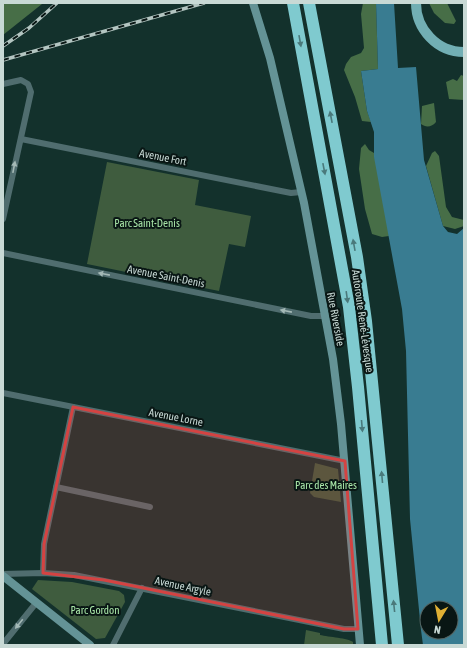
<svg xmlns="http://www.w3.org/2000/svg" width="467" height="648" font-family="'Asap Condensed',sans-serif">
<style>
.green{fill:#3f5c3e}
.forest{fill:#476e47}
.water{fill:#397c91;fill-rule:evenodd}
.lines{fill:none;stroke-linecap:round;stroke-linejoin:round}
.street{stroke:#506d6f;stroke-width:6}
.secondary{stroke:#649396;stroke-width:8}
.primary{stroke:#72afb4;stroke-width:10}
.highway{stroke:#7fcacf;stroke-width:12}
.rail-casing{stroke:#b3c5c1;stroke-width:3.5}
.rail{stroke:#091614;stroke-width:2;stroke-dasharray:6;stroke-linecap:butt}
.oneway{fill:#4a797b}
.oneway2{fill:#a4b9b6}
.marked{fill:#d44342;fill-opacity:0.2;stroke:#d44342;stroke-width:3;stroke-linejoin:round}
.labels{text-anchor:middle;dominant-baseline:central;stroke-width:4;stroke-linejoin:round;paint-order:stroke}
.street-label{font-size:11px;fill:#c8d9d5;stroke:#091614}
.park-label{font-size:11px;fill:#a9e6a8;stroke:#091614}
</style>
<rect width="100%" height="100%" fill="#13312c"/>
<g class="green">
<polygon points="107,162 199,180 195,205 251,216 245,247 229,244 219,291 87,264"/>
<polygon points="315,463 338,469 341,502 314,497 310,493"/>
<polygon points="38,580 72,582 119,591 124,595 125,602 105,638 96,639 32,589"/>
<path d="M306 630 320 633V635C329 637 348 638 353 642V645H304Z"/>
</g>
<g class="forest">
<polygon points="3,3 42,4 3,35"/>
<polygon points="363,3 376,3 378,69 361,71 367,111 371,122 362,121 355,97 344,70 346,64 351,57 361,53 364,48 361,14"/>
<polygon points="429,3 447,3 456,21 454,24 445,23 434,13"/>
<polygon points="461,75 464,76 464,100 449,99 446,82 453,79 457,81"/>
<path d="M434 103 436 122C432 127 426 128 421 124L422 106Z"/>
<polygon points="365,144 369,150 374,153 388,225 389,236 382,237 372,234 365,209 359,169 361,148"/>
<polygon points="435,151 439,156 446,207 452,217 464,220 464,226 455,229 443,226 426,166 432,153"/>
</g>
<path class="water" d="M376 3H394L398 68 416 67 424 160 443 226 448 232 457 234 464 228V645H423L421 630 410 519 406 351 402 309 374 157V132L367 111 361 71 378 69ZM427 608H451V632H427Z"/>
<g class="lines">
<g class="street">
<polyline points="3,84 21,80 28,84 31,92 3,219"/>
<polyline points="21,139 291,193 301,192"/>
<polyline points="3,253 311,316 325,316"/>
<polyline points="3,393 345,461"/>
<polyline points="56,487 150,507"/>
<polyline points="43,573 44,544 73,407"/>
<polyline points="3,574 43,573 74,575 344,629 358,629"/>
<polyline points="3,644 36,603"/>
<polyline points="113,645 142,588"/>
</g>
<g class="secondary">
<polyline points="253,3 270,58 304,203 333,359 341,424 360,645"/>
<polyline points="3,576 90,645"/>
</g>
<path class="primary" d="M416 3C416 29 437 52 464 52"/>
<g class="highway">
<polyline points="293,3 349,307 358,387 382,645"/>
<polyline points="309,3 357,257 366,321 398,645"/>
</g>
<g class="rail-casing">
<g id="rail">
<polyline points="3,46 29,28 57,3"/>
<polyline points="3,60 204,3"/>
</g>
</g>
<use href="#rail" class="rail"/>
</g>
<defs><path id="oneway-solid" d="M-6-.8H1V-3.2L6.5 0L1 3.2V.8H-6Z"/></defs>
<g class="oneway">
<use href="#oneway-solid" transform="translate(300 41) rotate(80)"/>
<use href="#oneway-solid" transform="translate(331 117) rotate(-101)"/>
<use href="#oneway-solid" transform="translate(324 169) rotate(79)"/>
<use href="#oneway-solid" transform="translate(354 245) rotate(-100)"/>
<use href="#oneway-solid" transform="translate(347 297) rotate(82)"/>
<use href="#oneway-solid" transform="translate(362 426) rotate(85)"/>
<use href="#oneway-solid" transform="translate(382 477) rotate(-95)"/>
<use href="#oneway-solid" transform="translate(394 606) rotate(-96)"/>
</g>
<g class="oneway2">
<use href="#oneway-solid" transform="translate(14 167) rotate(-79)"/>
<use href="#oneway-solid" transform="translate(104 274) rotate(-169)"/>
<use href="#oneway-solid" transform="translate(286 311) rotate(-169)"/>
<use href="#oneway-solid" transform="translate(19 624) rotate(129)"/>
</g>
<path class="marked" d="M73 407 345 461 358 629H344L104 580 43 573 44 544Z"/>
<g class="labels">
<g class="street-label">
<text transform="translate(163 157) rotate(11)">Avenue Fort</text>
<text transform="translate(166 276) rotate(11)">Avenue Saint-Denis</text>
<text transform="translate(336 319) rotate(79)">Rue Riverside</text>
<text transform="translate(363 321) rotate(82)">Autoroute René-Lévesque</text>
<text transform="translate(176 417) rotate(11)">Avenue Lorne</text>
<text transform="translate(183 586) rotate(12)">Avenue Argyle</text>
</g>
<g class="park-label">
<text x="147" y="223">Parc Saint-Denis</text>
<text x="326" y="485">Parc des Maires</text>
<text x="95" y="610">Parc Gordon</text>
</g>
</g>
<rect width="467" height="648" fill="none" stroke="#c8d9d5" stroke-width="8"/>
<g transform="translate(439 620) rotate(190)"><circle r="19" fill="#091614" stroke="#556461"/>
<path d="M0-3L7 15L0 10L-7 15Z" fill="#e0b034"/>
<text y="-6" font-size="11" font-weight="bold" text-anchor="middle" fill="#c8d9d5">N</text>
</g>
</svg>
